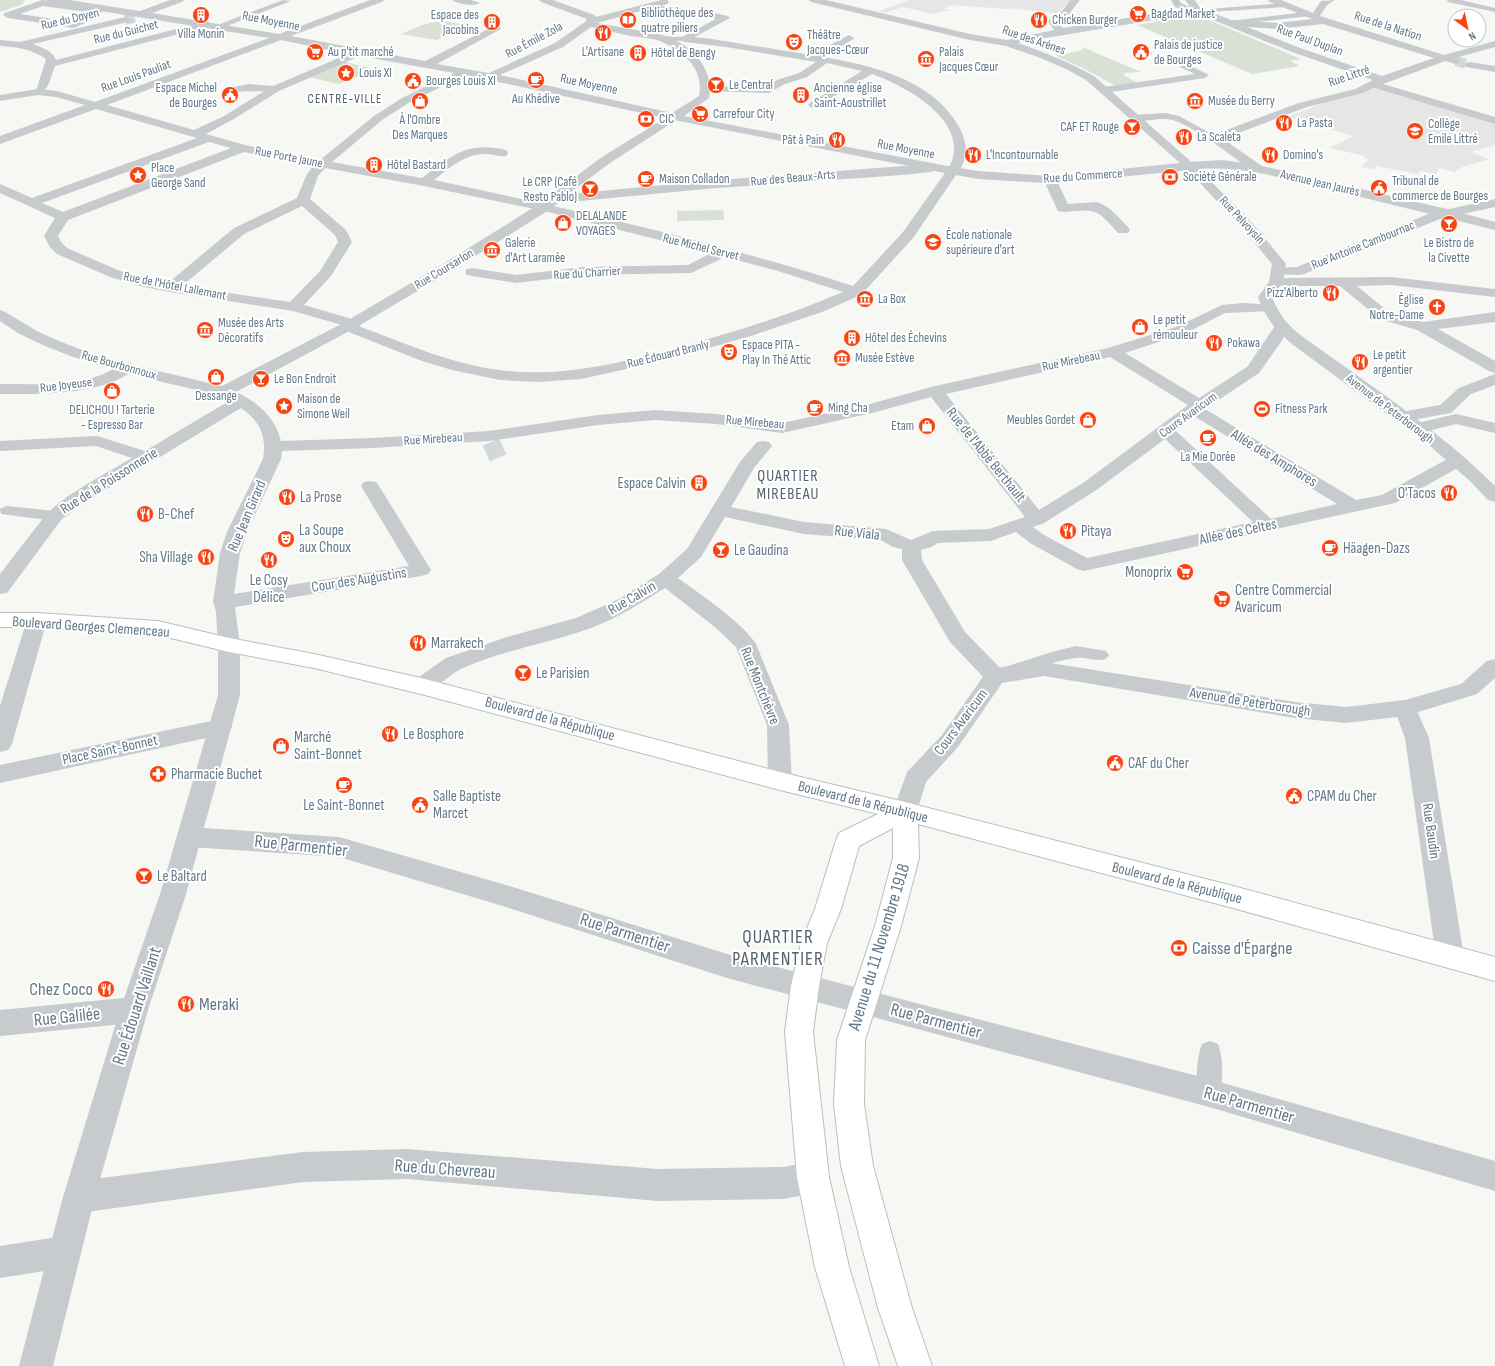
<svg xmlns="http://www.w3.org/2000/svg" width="1495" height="1366" font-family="'Sofia Sans Condensed',sans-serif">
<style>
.built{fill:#e5e6e5}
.green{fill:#d9e0d4}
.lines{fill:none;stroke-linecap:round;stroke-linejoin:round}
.pedestrian-tunnel-far1{stroke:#d2d7d9;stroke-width:10;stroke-dasharray:10 5;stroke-linecap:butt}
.pedestrian-tunnel{stroke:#d2d7d9;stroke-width:18;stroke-dasharray:18 9;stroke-linecap:butt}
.secondary-casing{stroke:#b9bfc3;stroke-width:2}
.service{fill:#c7cbce;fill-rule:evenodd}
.pedestrian{fill:#c7cbce;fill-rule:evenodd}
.minor{fill:#c7cbce;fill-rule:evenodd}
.tertiary{fill:#c7cbce;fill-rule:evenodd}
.secondary{fill:#fff;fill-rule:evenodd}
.labels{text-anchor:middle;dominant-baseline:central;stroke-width:4;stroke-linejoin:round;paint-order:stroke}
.far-poi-label{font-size:13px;fill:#637888;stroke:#fff;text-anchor:start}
.far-street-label{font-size:13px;fill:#637888;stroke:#fff}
.far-neighbourhood-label{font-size:13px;letter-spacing:1px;fill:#52616c;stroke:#fff}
.street-label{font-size:15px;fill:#637888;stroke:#fff}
.poi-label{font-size:15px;fill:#637888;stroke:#fff;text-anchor:start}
.neighbourhood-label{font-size:16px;letter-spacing:1px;fill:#52616c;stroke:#fff}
.near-street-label{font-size:18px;fill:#637888;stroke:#fff}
.near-poi-label{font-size:18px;fill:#637888;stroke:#fff;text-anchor:start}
.near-neighbourhood-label{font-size:19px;letter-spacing:1px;fill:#52616c;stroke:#fff}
</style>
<rect width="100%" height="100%" fill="#f7f7f4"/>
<g class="built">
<polygon points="909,0 1070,0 1057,14 1010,8 1009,9 1022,10 950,5 944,9 950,10 933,14 903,7 885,13 879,11"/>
<polygon points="1375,89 1495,122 1495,145 1471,152 1489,159 1462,167 1455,172 1439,168 1436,174 1420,171 1418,174 1376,166 1374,169 1361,167 1369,159 1363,157 1365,156 1330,148 1354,136 1287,117 1326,102"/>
</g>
<g class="green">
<polygon points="0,0 25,0 21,5 0,12"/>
<polygon points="1189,16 1202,17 1301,59 1290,61 1300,66 1252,74 1137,25"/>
<polygon points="434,22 447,22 470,25 456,29 458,30 437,40 401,34 422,25"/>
<polygon points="1082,47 1141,72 1123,73 1125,74 1123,75 1138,83 1116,86 1083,68 1056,56 1083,50"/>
<polygon points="345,62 375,69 339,84 308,77"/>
<polygon points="723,210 724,220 677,221 677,211"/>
</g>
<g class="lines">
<g class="pedestrian-tunnel-far1">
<polyline points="125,20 137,17"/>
<polyline points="1456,61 1470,65"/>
</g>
<polyline class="pedestrian-tunnel" points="491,442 498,458"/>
<g class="secondary-casing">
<polygon id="secondary" points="0,613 37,613 158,621 229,638 314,654 421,678 780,772 905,802 1233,886 1495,957 1495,981 1233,908 918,824 919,858 901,926 865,1040 864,1104 873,1166 912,1308 932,1366 898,1366 878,1308 841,1166 834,1104 837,1040 875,926 893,858 893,828 859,846 841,909 827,943 819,986 813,1032 829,1177 849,1267 879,1366 845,1366 815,1267 797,1177 785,1032 791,986 801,943 815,909 836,840 839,833 878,814 780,790 421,694 314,668 229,652 158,635 37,627 0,627"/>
</g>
<g class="service">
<polygon points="283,0 291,1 222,28 216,28 215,26"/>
<path d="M452 0H471L480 3C474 7 458 4 452 0Z"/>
<polygon points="1171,0 1179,0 1181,3 1196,10 1286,3 1290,5 1286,7 1193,13 1175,7"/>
<polygon points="1447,0 1461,0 1495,8 1495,12 1448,2"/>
<polygon points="1306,12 1309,12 1309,16 1229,25 1225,23 1229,21"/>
<polygon points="657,36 685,37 689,39 685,41 660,40 657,40"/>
<polygon points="1441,56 1444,56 1459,59 1460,61 1456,64 1441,60 1440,58"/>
<polygon points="1183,62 1209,75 1205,78 1104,93 1100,90 1104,87 1195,74 1180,67 1179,65"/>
<path d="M248 84 275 86 279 89C275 93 247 90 237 92L233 89 234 87Z"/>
<path d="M1166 113 1179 116 1219 138 1217 140H1211C1199 134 1179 119 1166 119 1157 118 1135 124 1129 118L1134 115Z"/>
<polygon points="6,506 55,511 60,513 63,516 60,519 55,521 1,514 0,509"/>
<path d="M1076 646 1106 651 1109 655 1106 659C1095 662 1086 657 1075 658 1053 661 1032 671 1011 677L1005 675 1002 671 1005 667 1052 652Z"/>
<path d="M1210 1041 1218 1044C1224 1058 1223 1088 1218 1101L1209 1104 1200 1101C1195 1088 1196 1058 1202 1044Z"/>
</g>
<g class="pedestrian">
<path d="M42 0 98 8 103 11 95 16 94 19 74 28 8 18 3 15 5 13ZM43 6 87 12 81 15 80 18 73 22 20 14Z"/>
<path d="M125 17 128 18 130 20 128 22 33 44C41 47 53 51 56 60L207 21 212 24 210 26 55 66C51 76 48 93 38 95L33 92 37 88 46 59C32 49 17 47 0 46V40L20 42Z"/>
<path d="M849 35 854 38 852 40 822 57C871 65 931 79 958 125 968 143 969 157 957 174H949L947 171C976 124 908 87 872 74L814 108 810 107 808 105 810 103 862 71 827 63 807 77 785 84 769 93 706 91 701 88 702 86 767 87 777 80 799 73 816 62 726 47 685 42 680 39 685 36 712 39 811 55Z"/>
<polygon points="1470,62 1495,66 1495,72 1466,67 1465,65 1466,63"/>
<path d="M674 114 678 115 680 117 678 119 610 163 571 192 580 193 705 181 930 164 934 165 936 168 934 171 930 172 902 175 705 189 580 201 563 199 549 210 453 270 355 328 236 392C258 402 275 417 281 441L373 438 489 431 598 415 655 410 716 414 782 423 870 404 935 386 1108 348 1176 327 1222 305 1243 303 1274 305 1276 308 1274 311 1225 313 1186 333 1125 353 1199 398 1247 367 1277 323 1282 321 1287 323 1290 326 1281 342 1259 373 1205 409 1356 500 1382 495 1451 457 1457 456 1463 457 1466 461 1463 465 1395 503 1084 571 1077 569 1030 543 1016 532 990 541 983 539 980 535 983 531 1025 517 931 397 872 413 782 433 716 424 655 420 598 425 489 441 373 448 282 451 281 459 247 532 240 553 234 594 409 566 361 486 364 482 370 481 376 482 379 486 431 570 428 574 421 576 235 607 240 645 237 650 229 652 221 650 218 645 216 611 213 602 220 553 227 532 263 459C267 437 260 421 241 408L226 417 81 505C70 513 62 523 48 520L46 516C59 497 111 471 132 458L96 446 0 451V441L97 436 145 451 229 401 218 395C156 380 83 366 26 337 17 333 9 327 0 321V310L5 312C16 318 26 325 37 331 93 359 161 371 222 386L345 322 443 264 539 204 602 157 670 115ZM1110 357 1188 405 1083 483 1039 510 946 394ZM1194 416 1337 504 1271 519 1176 431ZM1165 439 1253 522 1087 558 1044 535 1033 527 1044 523 1095 491Z"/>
</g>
<g class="minor">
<path d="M46 0H69L140 11 170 0H184L182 2 152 13 279 34 370 0H384L382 2 291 36 425 61 496 25 501 28 499 30 437 64 489 73 555 43 585 22 587 19 541 2 539 0H553L594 15 596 17 661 0H667L669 2 667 4 661 6 700 10 728 16 730 18 685 42 680 39 682 37 716 19 648 9 597 23C618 27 641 30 662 35 690 43 715 68 709 98L684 116 953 167 978 171 1050 176 1180 163 1086 80 1068 70 1038 57 1006 46 970 40 811 2 809 0H826L970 34 1007 40 1054 30 1048 21 1063 10 1070 0H1080L1069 14 1058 22 1063 28 1191 8 1185 0H1195L1200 8 1231 20 1278 23 1312 19 1270 2 1268 0H1281L1313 13 1321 1 1335 0 1327 5 1320 16 1444 55 1495 41V47L1448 60 1383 84 1495 117V124L1374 88 1363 93 1307 107 1223 139 1262 166 1264 169 1262 172H1254L1210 140 1208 138 1210 136 1299 103 1355 89 1373 80 1292 52 1196 13 1022 42 1018 43C1044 52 1069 62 1094 76L1196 166 1194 169 1190 170 1058 183 1068 204 1096 202C1109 205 1119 218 1128 227L1130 230 1128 233H1118C1095 207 1097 210 1063 212L1058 211 1045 183 978 179 956 175 913 238 861 295 822 312 751 336 663 361 581 379 537 382 500 380 452 370 422 361 351 333 342 325 293 311 175 293 144 287 110 277 57 254 50 247 44 236 55 218 0 193V184L32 198 197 138 96 109 0 144V136L85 105 56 97 38 95 0 101V95L38 89 57 91 95 102 269 38 51 3ZM1323 24 1434 58 1382 76 1300 48 1247 27 1278 29ZM591 27C604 30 617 33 630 36 639 37 649 38 657 40 682 49 705 69 699 96L672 113 500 75 563 47ZM281 40 348 54 271 87 224 116 194 130 107 105ZM360 56 454 73 402 98 374 116 320 160 245 145 206 134 232 120 279 91ZM466 75 674 120 945 173 903 232 853 286C716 242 575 210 434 180 448 169 465 154 484 154 492 154 499 157 506 156L508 153 506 150C467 141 451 156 422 178L332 162 382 120 410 102ZM209 142 231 148 63 212 42 203ZM244 152 313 166 306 176 297 198 234 228 168 283 120 271 67 248 61 242 58 236 68 220ZM325 168 424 186 544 211 711 253 688 265 583 267 516 275 472 268 467 269 465 272 467 275 472 276 516 283 583 275 691 273 725 257 778 271 843 292C794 313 744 329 694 343 632 360 565 379 500 370 451 364 407 344 361 327L352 319 304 305 331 276 352 242 346 230 310 199 318 176ZM302 206 335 235 338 242 320 271 290 302 182 286 244 234Z"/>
<polygon points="1495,199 1495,207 1440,219 1304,274 1299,275 1274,274 1272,271 1274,268 1297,267 1431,213"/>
<polygon points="1391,277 1495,289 1495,297 1391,285 1357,286 1390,313 1423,322 1495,312 1495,322 1438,329 1495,361 1495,373 1489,371 1417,330 1380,319 1340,286 1283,286 1278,285 1276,282 1278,279 1283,278"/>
<path d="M129 363 135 365 137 368 135 371C126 375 118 380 110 383 74 395 37 394 0 394V384C30 384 62 386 92 378 105 375 116 366 129 363Z"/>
<polygon points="1495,374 1495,385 1471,394 1451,413 1401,422 1395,421 1393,417 1395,413 1440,405 1459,388"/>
<polygon points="1456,414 1495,423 1495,433 1456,424 1428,431 1422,430 1419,426 1422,422"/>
<path d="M763 441 769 442 772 446 754 468 731 507 804 522 886 529 911 540 933 531 990 529 997 531 1000 535 997 539 990 541 938 543 931 547 921 550 922 560 965 632 1003 671 1006 676 1003 681 995 684 987 681 950 642 902 560V549L893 547 881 540 804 534 725 517 701 557 678 578C700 594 742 622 756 644L789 725 792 781 788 787 780 790 772 787 768 781 767 725 736 647 716 628 665 588C641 603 618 618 591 628 549 643 504 650 463 668 446 675 433 697 413 691L410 686 413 681 446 658 507 637 576 618 619 599 659 574 687 549 740 462 757 442Z"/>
<polygon points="55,510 62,512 64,516 7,593 0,594 0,574 48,512"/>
<polygon points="37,613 44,615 47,620 12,744 8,750 0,752 0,706 27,620 30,615"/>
<polygon points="1405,700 1413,702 1429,738 1464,957 1460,965 1450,969 1440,965 1436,957 1405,738 1394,708 1397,702"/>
<polygon points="221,719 229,721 232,727 229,733 0,783 0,765"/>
<polygon points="190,827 339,837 506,885 727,954 1209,1079 1495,1161 1495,1191 1209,1107 727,978 506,907 339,857 190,847 181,844 178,837 181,830"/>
<polygon points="134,997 144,1001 148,1010 144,1019 134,1023 0,1036 0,1010"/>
<polygon points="407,1149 658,1169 784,1167 813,1161 824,1166 829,1177 824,1188 813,1193 784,1199 658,1201 407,1179 303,1182 79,1213 68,1208 63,1197 68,1186 79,1181 303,1152"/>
<polygon points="64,1236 76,1240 80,1252 76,1264 64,1268 0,1278 0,1246"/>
</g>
<g class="tertiary">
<path d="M1222 160 1258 165 1447 209 1495 222V230C1438 216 1381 202 1324 188 1282 178 1243 166 1199 169L1253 224 1286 264 1283 282 1272 297C1279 315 1288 326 1303 337 1368 384 1438 429 1495 486V502L1488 500 1470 481 1430 446 1292 344C1276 331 1265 317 1258 297L1269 282 1272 264 1244 230 1184 166 1186 163 1190 162Z"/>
<polygon points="229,638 237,640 240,645 240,695 186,894 148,1010 95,1197 53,1366 19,1366 63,1197 120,1010 160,894 218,695 218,645 221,640"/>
<polygon points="1495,659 1495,678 1477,694 1405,716 1346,723 1295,718 1044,676 1002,683 958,747 926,782 917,811 914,818 905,820 896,818 893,811 907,772 942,735 987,671 995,668 1044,662 1295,702 1346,707 1405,700 1461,684 1487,661"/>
</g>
<use href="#secondary" class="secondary"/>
</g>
<defs>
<g id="supermarket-disc" transform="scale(0.9)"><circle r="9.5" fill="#f64515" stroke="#fff"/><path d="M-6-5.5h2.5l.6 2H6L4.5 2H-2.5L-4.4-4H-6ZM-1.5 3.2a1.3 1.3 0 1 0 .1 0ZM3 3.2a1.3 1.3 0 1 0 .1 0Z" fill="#fff"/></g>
<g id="building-disc" transform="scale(0.9)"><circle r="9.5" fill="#f64515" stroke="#fff"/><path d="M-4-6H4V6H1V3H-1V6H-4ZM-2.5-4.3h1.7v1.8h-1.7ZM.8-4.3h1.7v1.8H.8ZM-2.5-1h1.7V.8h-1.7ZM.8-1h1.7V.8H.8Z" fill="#fff"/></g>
<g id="library-disc" transform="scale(0.9)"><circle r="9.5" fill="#f64515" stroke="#fff"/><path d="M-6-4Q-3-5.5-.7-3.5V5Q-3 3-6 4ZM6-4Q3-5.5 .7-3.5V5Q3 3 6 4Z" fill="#fff"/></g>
<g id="restaurant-disc" transform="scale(0.9)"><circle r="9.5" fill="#f64515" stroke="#fff"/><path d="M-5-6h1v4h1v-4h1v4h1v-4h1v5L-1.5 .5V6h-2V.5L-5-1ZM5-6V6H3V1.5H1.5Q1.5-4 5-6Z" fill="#fff"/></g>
<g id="theatre-disc" transform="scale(0.9)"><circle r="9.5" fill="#f64515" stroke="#fff"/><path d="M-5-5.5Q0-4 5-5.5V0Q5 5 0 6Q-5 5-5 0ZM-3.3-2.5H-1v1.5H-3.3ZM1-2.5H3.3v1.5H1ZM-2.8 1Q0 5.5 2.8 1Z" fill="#fff"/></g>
<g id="civic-disc" transform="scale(0.9)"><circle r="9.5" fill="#f64515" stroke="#fff"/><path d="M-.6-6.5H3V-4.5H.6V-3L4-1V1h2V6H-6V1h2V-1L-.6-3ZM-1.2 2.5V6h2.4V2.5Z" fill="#fff"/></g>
<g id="museum-disc" transform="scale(0.9)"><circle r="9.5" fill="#f64515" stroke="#fff"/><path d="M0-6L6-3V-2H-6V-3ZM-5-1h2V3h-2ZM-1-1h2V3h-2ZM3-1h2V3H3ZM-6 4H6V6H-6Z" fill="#fff"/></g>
<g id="sight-disc" transform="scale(0.9)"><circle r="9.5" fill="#f64515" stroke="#fff"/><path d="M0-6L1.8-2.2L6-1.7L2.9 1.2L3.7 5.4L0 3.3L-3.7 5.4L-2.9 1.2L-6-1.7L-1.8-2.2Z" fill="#fff"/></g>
<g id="cafe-disc" transform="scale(0.9)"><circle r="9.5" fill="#f64515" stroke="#fff"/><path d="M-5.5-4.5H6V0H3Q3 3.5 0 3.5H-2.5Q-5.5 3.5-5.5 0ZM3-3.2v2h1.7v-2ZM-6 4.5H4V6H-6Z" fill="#fff"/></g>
<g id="bar-disc" transform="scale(0.9)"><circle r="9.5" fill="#f64515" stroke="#fff"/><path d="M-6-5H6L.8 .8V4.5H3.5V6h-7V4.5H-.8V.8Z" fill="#fff"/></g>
<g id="shop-disc" transform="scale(0.9)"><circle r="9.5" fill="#f64515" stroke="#fff"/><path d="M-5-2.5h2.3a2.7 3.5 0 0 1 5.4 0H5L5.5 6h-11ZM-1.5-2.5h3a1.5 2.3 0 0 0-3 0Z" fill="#fff"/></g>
<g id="bank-disc" transform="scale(0.9)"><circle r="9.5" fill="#f64515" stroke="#fff"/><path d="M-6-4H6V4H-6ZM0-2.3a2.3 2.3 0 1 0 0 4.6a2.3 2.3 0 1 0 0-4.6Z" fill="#fff"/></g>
<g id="school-disc" transform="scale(0.9)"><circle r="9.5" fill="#f64515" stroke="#fff"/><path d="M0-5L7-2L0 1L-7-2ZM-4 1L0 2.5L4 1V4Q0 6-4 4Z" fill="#fff"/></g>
<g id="university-disc" transform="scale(0.9)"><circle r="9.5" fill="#f64515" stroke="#fff"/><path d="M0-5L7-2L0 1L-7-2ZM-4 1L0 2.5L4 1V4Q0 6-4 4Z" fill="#fff"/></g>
<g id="church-disc" transform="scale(0.9)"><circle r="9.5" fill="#f64515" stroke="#fff"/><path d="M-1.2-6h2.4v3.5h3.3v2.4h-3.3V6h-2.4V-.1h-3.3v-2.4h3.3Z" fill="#fff"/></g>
<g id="stadium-disc" transform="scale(0.9)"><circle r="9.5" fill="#f64515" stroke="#fff"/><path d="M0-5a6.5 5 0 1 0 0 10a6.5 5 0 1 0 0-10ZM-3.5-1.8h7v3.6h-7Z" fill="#fff"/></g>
<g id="pharmacy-disc" transform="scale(0.9)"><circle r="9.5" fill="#f64515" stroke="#fff"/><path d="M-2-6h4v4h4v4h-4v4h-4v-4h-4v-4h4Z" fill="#fff"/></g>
</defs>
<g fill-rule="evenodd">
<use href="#supermarket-disc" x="1138" y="14"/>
<use href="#building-disc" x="201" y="15"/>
<use href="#library-disc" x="628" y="20"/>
<use href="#restaurant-disc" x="1039" y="20"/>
<use href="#building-disc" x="492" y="22"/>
<use href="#restaurant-disc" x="603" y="33"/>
<use href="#theatre-disc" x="794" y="42"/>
<use href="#supermarket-disc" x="315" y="52"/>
<use href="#civic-disc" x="1141" y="52"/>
<use href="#building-disc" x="638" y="53"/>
<use href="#museum-disc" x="926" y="59"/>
<use href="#sight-disc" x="346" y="73"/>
<use href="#cafe-disc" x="536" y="80"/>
<use href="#civic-disc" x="413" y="81"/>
<use href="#bar-disc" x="716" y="85"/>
<use href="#civic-disc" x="230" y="95"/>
<use href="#building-disc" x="801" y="95"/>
<use href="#shop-disc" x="420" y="101"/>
<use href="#museum-disc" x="1195" y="101"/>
<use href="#supermarket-disc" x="700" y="114"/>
<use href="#bank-disc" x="646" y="119"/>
<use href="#restaurant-disc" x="1284" y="123"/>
<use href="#bar-disc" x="1132" y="127"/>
<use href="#school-disc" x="1415" y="131"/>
<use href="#restaurant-disc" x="1184" y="137"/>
<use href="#restaurant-disc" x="837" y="140"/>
<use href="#restaurant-disc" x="973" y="155"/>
<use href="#restaurant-disc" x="1270" y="155"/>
<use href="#building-disc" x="374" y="165"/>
<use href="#sight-disc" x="138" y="175"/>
<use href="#bank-disc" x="1170" y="177"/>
<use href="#cafe-disc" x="646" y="179"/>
<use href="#civic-disc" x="1379" y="188"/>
<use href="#bar-disc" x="590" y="189"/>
<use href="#shop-disc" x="563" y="223"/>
<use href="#bar-disc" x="1449" y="224"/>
<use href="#university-disc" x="933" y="242"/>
<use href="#museum-disc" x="492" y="250"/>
<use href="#restaurant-disc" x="1331" y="293"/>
<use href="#museum-disc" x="865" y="299"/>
<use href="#church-disc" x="1437" y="307"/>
<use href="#shop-disc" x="1140" y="327"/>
<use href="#museum-disc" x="205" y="330"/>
<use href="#building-disc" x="852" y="338"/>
<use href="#restaurant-disc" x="1214" y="343"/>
<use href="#theatre-disc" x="729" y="352"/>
<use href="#museum-disc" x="842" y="358"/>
<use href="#restaurant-disc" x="1360" y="362"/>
<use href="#shop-disc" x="216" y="377"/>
<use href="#bar-disc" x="261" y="379"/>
<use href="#shop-disc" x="112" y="391"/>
<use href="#sight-disc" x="284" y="406"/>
<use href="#cafe-disc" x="815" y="408"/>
<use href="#stadium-disc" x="1262" y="409"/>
<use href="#shop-disc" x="1088" y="420"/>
<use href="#shop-disc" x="927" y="426"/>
<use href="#cafe-disc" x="1208" y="438"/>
<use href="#building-disc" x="699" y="483"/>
<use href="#restaurant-disc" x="1449" y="493"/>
<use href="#restaurant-disc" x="287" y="497"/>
<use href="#restaurant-disc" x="145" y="514"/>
<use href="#restaurant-disc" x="1068" y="531"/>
<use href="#theatre-disc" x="286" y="539"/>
<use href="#cafe-disc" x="1330" y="548"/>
<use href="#bar-disc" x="721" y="550"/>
<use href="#restaurant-disc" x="206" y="557"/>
<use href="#restaurant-disc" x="269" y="560"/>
<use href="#supermarket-disc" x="1185" y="572"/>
<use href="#supermarket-disc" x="1222" y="599"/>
<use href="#restaurant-disc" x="418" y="643"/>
<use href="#bar-disc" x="523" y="673"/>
<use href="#restaurant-disc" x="390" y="734"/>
<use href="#shop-disc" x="281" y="746"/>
<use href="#civic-disc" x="1115" y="763"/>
<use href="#pharmacy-disc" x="158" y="774"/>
<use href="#cafe-disc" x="344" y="785"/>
<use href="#civic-disc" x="1294" y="796"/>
<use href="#civic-disc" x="420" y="805"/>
<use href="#bar-disc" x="144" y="876"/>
<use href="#bank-disc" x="1179" y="948"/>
<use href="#restaurant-disc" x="106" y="989"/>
<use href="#restaurant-disc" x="186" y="1004"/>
</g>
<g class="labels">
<g class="far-poi-label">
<text x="641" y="13">Bibliothèque des<tspan x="641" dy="15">quatre piliers</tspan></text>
<text x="1151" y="14">Bagdad Market</text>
<text x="479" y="15" text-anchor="end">Espace des<tspan x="479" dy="15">Jacobins</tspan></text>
<text x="1052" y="20">Chicken Burger</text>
<text x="201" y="34" text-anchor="middle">Villa Monin</text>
<text x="807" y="35">Théâtre<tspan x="807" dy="15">Jacques-Cœur</tspan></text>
<text x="1154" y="45">Palais de justice<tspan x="1154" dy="15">de Bourges</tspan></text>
<text x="328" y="52">Au p'tit marché</text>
<text x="603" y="52" text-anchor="middle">L'Artisane</text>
<text x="939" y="52">Palais<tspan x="939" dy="15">Jacques Cœur</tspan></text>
<text x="651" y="53">Hôtel de Bengy</text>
<text x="359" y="73">Louis XI</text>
<text x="426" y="81">Bourges Louis XI</text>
<text x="729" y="85">Le Central</text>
<text x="217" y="88" text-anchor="end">Espace Michel<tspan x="217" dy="15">de Bourges</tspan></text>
<text x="814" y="88">Ancienne église<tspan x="814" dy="15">Saint-Aoustrillet</tspan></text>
<text x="536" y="99" text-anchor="middle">Au Khédive</text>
<text x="1208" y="101">Musée du Berry</text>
<text x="713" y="114">Carrefour City</text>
<text x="659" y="119">CIC</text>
<text x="420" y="120" text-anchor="middle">À l'Ombre<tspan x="420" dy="15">Des Marques</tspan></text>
<text x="1297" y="123">La Pasta</text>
<text x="1428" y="124">Collège<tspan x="1428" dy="15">Emile Littré</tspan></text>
<text x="1119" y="127" text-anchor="end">CAF ET Rouge</text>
<text x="1197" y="137">La Scaleta</text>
<text x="824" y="140" text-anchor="end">Pât à Pain</text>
<text x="986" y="155">L'Incontournable</text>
<text x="1283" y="155">Domino's</text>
<text x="387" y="165">Hôtel Bastard</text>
<text x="151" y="168">Place<tspan x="151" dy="15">George Sand</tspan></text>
<text x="1183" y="177">Société Générale</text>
<text x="659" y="179">Maison Colladon</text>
<text x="1392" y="181">Tribunal de<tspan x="1392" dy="15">commerce de Bourges</tspan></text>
<text x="577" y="182" text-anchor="end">Le CRP (Café<tspan x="577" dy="15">Resto Pablo)</tspan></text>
<text x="576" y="216">DELALANDE<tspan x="576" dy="15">VOYAGES</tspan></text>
<text x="946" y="235">École nationale<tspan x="946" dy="15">supérieure d'art</tspan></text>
<text x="505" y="243">Galerie<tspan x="505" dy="15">d'Art Laramée</tspan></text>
<text x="1449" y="243" text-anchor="middle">Le Bistro de<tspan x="1449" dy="15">la Civette</tspan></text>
<text x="1318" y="293" text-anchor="end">Pizz'Alberto</text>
<text x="878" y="299">La Box</text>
<text x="1424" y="300" text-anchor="end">Église<tspan x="1424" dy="15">Notre-Dame</tspan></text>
<text x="1153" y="320">Le petit<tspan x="1153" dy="15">rémouleur</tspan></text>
<text x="218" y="323">Musée des Arts<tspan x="218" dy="15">Décoratifs</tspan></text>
<text x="865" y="338">Hôtel des Échevins</text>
<text x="1227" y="343">Pokawa</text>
<text x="742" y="345">Espace PITA -<tspan x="742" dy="15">Play In Thé Attic</tspan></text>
<text x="1373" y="355">Le petit<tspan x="1373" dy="15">argentier</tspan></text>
<text x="855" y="358">Musée Estève</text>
<text x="274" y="379">Le Bon Endroit</text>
<text x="216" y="396" text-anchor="middle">Dessange</text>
<text x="297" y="399">Maison de<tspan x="297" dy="15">Simone Weil</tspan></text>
<text x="828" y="408">Ming Cha</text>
<text x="1275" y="409">Fitness Park</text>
<text x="112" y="410" text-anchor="middle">DELICHOU ! Tarterie<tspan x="112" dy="15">- Espresso Bar</tspan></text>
<text x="1075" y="420" text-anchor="end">Meubles Gordet</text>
<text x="914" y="426" text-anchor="end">Etam</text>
<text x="1208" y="457" text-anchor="middle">La Mie Dorée</text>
</g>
<g class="far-street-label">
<text transform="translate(70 19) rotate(-13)">Rue du Doyen</text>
<text transform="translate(271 21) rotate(11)">Rue Moyenne</text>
<text transform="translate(1388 26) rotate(18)">Rue de la Nation</text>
<text transform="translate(126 32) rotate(-14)">Rue du Guichet</text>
<text transform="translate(534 40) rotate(-28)">Rue Émile Zola</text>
<text transform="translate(1034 40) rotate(19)">Rue des Arènes</text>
<text transform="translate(1310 40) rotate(20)">Rue Paul Duplan</text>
<text transform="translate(136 76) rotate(-20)">Rue Louis Pauliat</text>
<text transform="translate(1349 76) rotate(-19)">Rue Littré</text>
<text transform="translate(589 84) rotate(12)">Rue Moyenne</text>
<text transform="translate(906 149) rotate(11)">Rue Moyenne</text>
<text transform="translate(289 157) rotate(11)">Rue Porte Jaune</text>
<text transform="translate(1083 176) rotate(-4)">Rue du Commerce</text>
<text transform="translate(793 178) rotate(-5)">Rue des Beaux-Arts</text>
<text transform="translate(1320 183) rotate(13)">Avenue Jean Jaurès</text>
<text transform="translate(1242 220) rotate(47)">Rue Pelvoysin</text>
<text transform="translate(1363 245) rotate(-22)">Rue Antoine Cambournac</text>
<text transform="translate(701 247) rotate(14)">Rue Michel Servet</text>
<text transform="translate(444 269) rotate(-31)">Rue Coursarlon</text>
<text transform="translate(587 273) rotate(-4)">Rue du Charrier</text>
<text transform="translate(175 286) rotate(11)">Rue de l'Hôtel Lallemant</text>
<text transform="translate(668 354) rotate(-14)">Rue Édouard Branly</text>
<text transform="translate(1071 361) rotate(-12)">Rue Mirebeau</text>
<text transform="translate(119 365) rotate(16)">Rue Bourbonnoux</text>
<text transform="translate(66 385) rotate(-7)">Rue Joyeuse</text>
<text transform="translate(1390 409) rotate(37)">Avenue de Peterborough</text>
<text transform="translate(1188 415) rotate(-36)">Cours Avaricum</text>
<text transform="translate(755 422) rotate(5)">Rue Mirebeau</text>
<text transform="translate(433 439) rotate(-4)">Rue Mirebeau</text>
</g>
<g class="far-neighbourhood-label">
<text x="345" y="99">CENTRE-VILLE</text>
</g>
<g class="street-label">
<text transform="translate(986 455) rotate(51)">Rue de l'Abbé Berthault</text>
<text transform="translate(1274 458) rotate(31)">Allée des Amphores</text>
<text transform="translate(109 481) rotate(-32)">Rue de la Poissonnerie</text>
<text transform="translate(247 516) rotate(-67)">Rue Jean Girard</text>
<text transform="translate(1238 532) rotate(-12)">Allée des Celtes</text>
<text transform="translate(857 533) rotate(6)">Rue Viala</text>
<text transform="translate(359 580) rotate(-9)">Cour des Augustins</text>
<text transform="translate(632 598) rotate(-30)">Rue Calvin</text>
<text transform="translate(91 627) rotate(4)">Boulevard Georges Clemenceau</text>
<text transform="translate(760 686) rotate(68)">Rue Montchèvre</text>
<text transform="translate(1250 702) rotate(9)">Avenue de Peterborough</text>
<text transform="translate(550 719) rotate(15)">Boulevard de la République</text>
<text transform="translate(961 722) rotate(-53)">Cours Avaricum</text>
<text transform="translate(110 750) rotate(-12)">Place Saint-Bonnet</text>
<text transform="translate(863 802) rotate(14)">Boulevard de la République</text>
<text transform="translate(1431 831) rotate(82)">Rue Baudin</text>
<text transform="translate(1177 883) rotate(14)">Boulevard de la République</text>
</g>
<g class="poi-label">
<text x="686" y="483" text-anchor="end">Espace Calvin</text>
<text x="1436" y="493" text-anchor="end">O'Tacos</text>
<text x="300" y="497">La Prose</text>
<text x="158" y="514">B-Chef</text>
<text x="299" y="530">La Soupe<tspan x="299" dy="17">aux Choux</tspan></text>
<text x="1081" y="531">Pitaya</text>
<text x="1343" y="548">Häagen-Dazs</text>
<text x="734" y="550">Le Gaudina</text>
<text x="193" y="557" text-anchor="end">Sha Village</text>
<text x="1172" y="572" text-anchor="end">Monoprix</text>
<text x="269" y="580" text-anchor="middle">Le Cosy<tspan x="269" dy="17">Délice</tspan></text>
<text x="1235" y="590">Centre Commercial<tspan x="1235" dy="17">Avaricum</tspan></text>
<text x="431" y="643">Marrakech</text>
<text x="536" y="673">Le Parisien</text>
<text x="403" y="734">Le Bosphore</text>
<text x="294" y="737">Marché<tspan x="294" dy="17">Saint-Bonnet</tspan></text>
<text x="1128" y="763">CAF du Cher</text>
<text x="171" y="774">Pharmacie Buchet</text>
<text x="433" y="796">Salle Baptiste<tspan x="433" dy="17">Marcet</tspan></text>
<text x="1307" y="796">CPAM du Cher</text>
<text x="344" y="805" text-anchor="middle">Le Saint-Bonnet</text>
<text x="157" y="876">Le Baltard</text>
</g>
<g class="neighbourhood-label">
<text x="788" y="476">QUARTIER<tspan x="788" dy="18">MIREBEAU</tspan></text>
</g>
<g class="near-street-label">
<text transform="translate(301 846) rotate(6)">Rue Parmentier</text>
<text transform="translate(625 933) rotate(18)">Rue Parmentier</text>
<text transform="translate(879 947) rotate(-73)">Avenue du 11 Novembre 1918</text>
<text transform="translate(137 1006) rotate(-72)">Rue Édouard Vaillant</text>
<text transform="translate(67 1017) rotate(-6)">Rue Galilée</text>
<text transform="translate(936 1021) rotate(15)">Rue Parmentier</text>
<text transform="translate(1249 1105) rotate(16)">Rue Parmentier</text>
<text transform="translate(445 1169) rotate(4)">Rue du Chevreau</text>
</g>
<g class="near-poi-label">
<text x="1192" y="948">Caisse d'Épargne</text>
<text x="93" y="989" text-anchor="end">Chez Coco</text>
<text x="199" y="1004">Meraki</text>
</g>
<g class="near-neighbourhood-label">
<text x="778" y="937">QUARTIER<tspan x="778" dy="22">PARMENTIER</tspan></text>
</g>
</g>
<g transform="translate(1467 28) rotate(147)"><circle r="19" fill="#ffffff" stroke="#c1c9cf"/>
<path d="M0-3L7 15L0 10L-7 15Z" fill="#f64515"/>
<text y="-6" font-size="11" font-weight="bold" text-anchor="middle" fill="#637888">N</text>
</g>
</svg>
